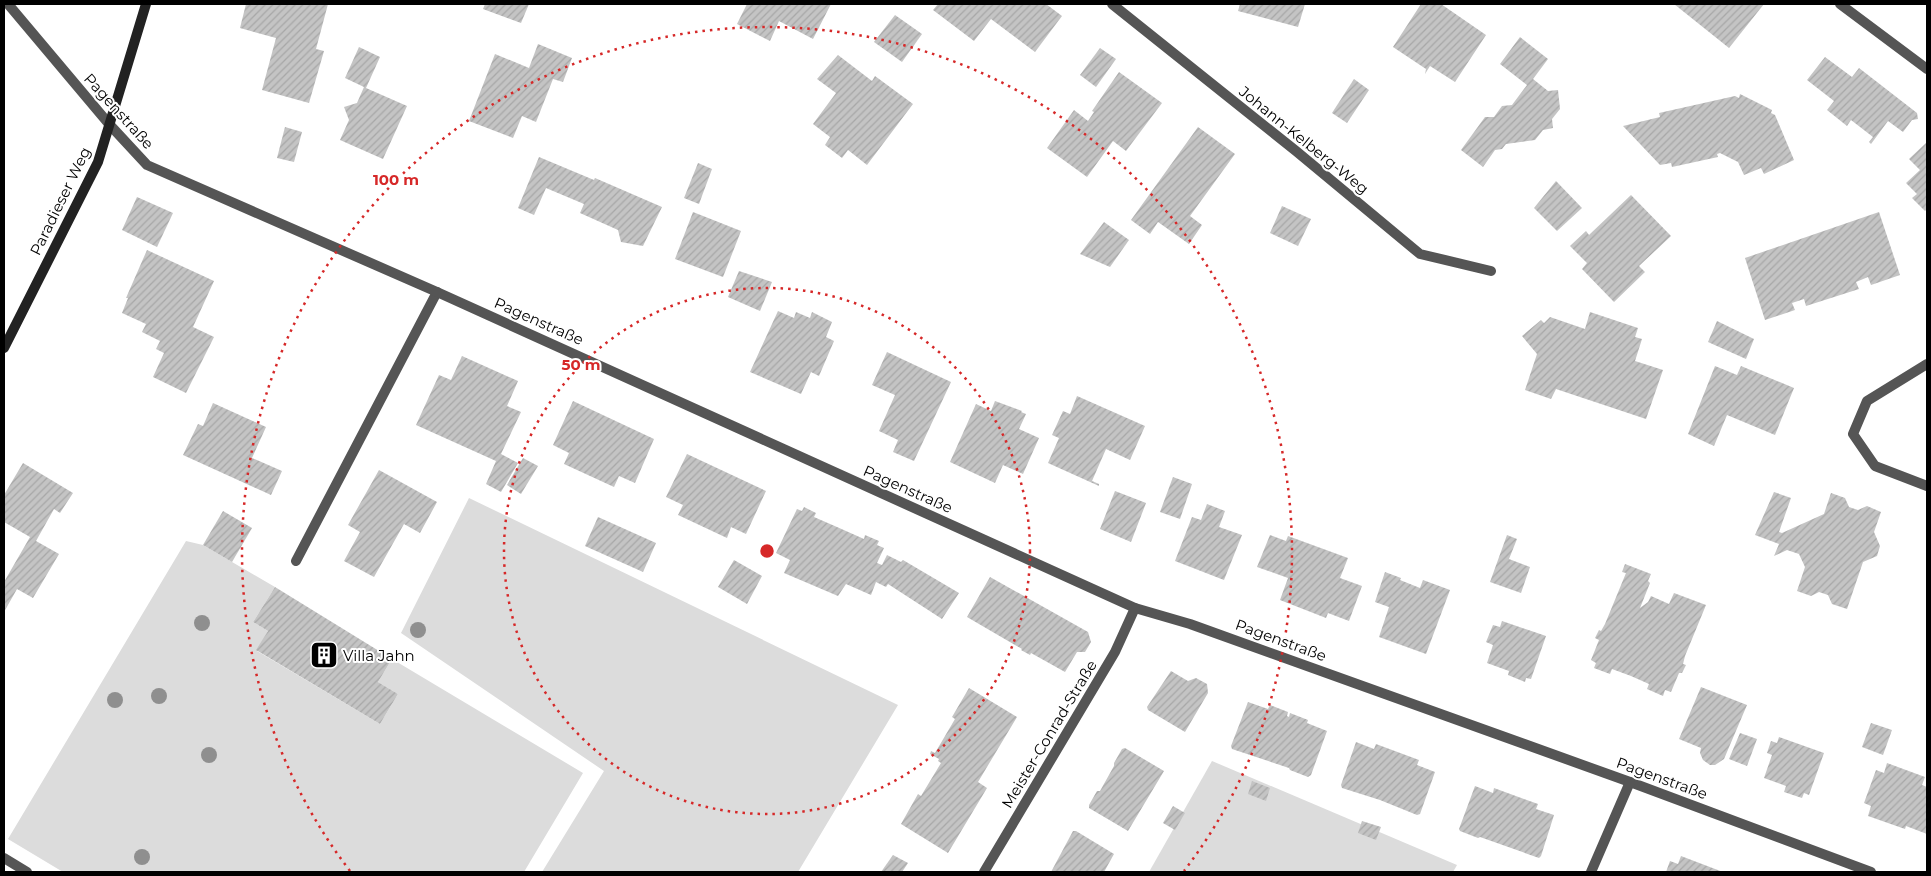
<svg xmlns="http://www.w3.org/2000/svg" width="1931" height="876" font-family="Montserrat,sans-serif">
<style>
.garden{fill:#dcdcdc}
.building{fill:url(#building-hatch)}
.lines{fill:none;stroke-linecap:round;stroke-linejoin:round}
.lane{stroke:#555;stroke-width:10}
.street{stroke:#555;stroke-width:10}
.secondary{stroke:#222;stroke-width:10}
.tree{fill:#8f8f8f}
.ring{fill:none;stroke:#d62828;stroke-width:2.5;stroke-dasharray:2.5 5}
.labels{text-anchor:middle;dominant-baseline:central;stroke-width:4;stroke-linejoin:round;paint-order:stroke}
.street-label{font-size:15px;fill:#000;stroke:#fff}
.poi-label{font-size:15px;fill:#000;stroke:#fff;text-anchor:start}
.centre{fill:#d62828;stroke:#fff;stroke-width:2.5}
.ring-label{font-size:15px;text-anchor:middle;font-weight:bold;fill:#d62828;stroke:#fff;stroke-width:4;stroke-linejoin:round;paint-order:stroke}
</style>
<defs>
<pattern id="building-hatch" width="6" height="6" patternUnits="userSpaceOnUse" patternTransform="scale(1.25)"><rect width="6" height="6" fill="#c4c4c4"/><path d="M-1 1l2-2M0 6l6-6M5 7l2-2" fill="none" stroke="#a7a7a7"/></pattern>
</defs>
<rect width="100%" height="100%" fill="#fff"/>
<g class="garden">
<polygon points="469,498 898,705 798,872 542,872 604,771 401,633"/>
<polygon points="186,541 203,545 275,587 253,622 268,631 257,651 380,724 398,694 378,682 392,659 583,773 524,872 63,872 8,839"/>
<polygon points="1212,761 1457,865 1453,872 1149,872"/>
</g>
<g class="building">
<polygon points="246,4 328,4 316,49 324,51 309,103 262,90 276,38 240,28"/>
<polygon points="485,4 529,4 521,23 483,9"/>
<polygon points="747,4 831,4 813,39 779,21 770,41 737,24"/>
<polygon points="938,4 1046,4 1062,16 1035,52 991,19 974,41 933,10"/>
<polygon points="1240,4 1305,4 1298,27 1238,11"/>
<polygon points="1421,4 1441,4 1486,35 1455,82 1430,66 1425,74 1426,69 1393,47"/>
<polygon points="1674,4 1764,4 1729,48"/>
<polygon points="895,15 922,34 902,62 874,42"/>
<polygon points="1520,37 1548,59 1533,79 1548,91 1558,90 1560,109 1552,119 1553,128 1543,130 1535,140 1506,144 1502,149 1495,150 1483,167 1461,150 1485,117 1494,117 1502,106 1512,105 1527,85 1500,64"/>
<polygon points="538,44 572,58 563,82 553,79 536,122 522,116 513,138 469,121 495,54 529,68"/>
<polygon points="359,47 380,57 366,88 407,106 383,159 340,140 349,120 344,107 357,103 364,87 345,78"/>
<polygon points="1100,48 1116,59 1096,87 1080,75"/>
<polygon points="838,55 872,81 875,76 913,104 867,165 848,150 842,158 825,145 830,137 813,124 836,93 817,79"/>
<polygon points="1825,57 1852,77 1859,68 1917,113 1918,119 1912,120 1903,132 1888,121 1871,144 1869,142 1873,137 1851,120 1847,126 1827,110 1834,101 1807,80"/>
<polygon points="1119,72 1162,103 1126,151 1113,141 1087,177 1047,148 1074,110 1088,121 1094,112 1092,111"/>
<polygon points="1354,79 1369,90 1347,123 1332,113"/>
<polygon points="1740,94 1772,110 1771,113 1775,115 1794,160 1764,174 1761,168 1744,175 1738,162 1720,153 1717,154 1718,157 1672,167 1671,163 1660,165 1623,126 1660,117 1659,113 1735,96 1739,98"/>
<polygon points="285,127 302,132 294,162 277,158"/>
<polygon points="1198,127 1235,154 1190,216 1202,225 1189,244 1158,222 1150,234 1131,220"/>
<polygon points="1927,142 1927,209 1925,211 1912,198 1917,194 1906,183 1920,170 1909,159"/>
<polygon points="539,157 594,180 595,178 662,207 643,246 621,242 618,230 580,213 584,204 546,188 534,215 518,208"/>
<polygon points="698,163 712,169 699,204 684,198"/>
<polygon points="1556,181 1582,208 1557,231 1534,208"/>
<polygon points="1631,195 1671,236 1639,266 1645,272 1614,302 1582,269 1587,263 1570,246 1586,231 1589,235"/>
<polygon points="137,197 173,213 157,247 122,230"/>
<polygon points="1282,206 1311,219 1298,246 1270,233"/>
<polygon points="693,212 741,231 723,277 675,259"/>
<polygon points="1879,212 1900,275 1871,285 1868,277 1856,282 1859,289 1806,306 1804,299 1792,303 1795,310 1765,320 1745,258"/>
<polygon points="1104,222 1129,240 1110,267 1080,254"/>
<polygon points="147,250 214,281 193,327 214,337 186,393 153,377 164,353 156,349 160,341 142,332 146,324 122,313 128,298 126,298"/>
<polygon points="739,271 772,282 760,311 728,297"/>
<polygon points="778,311 794,318 796,312 810,318 812,312 832,322 826,337 834,341 819,376 811,372 801,394 750,372"/>
<polygon points="1590,312 1638,328 1635,337 1642,339 1635,361 1663,370 1646,419 1556,389 1551,399 1525,390 1537,354 1522,336 1541,320 1544,323 1550,317 1585,329"/>
<polygon points="1717,321 1754,339 1746,359 1708,342"/>
<polygon points="887,352 951,382 914,461 893,452 898,440 879,431 895,395 872,385"/>
<polygon points="462,356 518,381 507,406 521,412 501,454 518,463 501,492 486,484 496,461 416,425 439,375 451,380"/>
<polygon points="1715,366 1737,375 1741,366 1794,388 1775,435 1727,415 1714,446 1688,434"/>
<polygon points="1077,396 1145,426 1130,460 1106,449 1092,481 1099,484 1099,486 1048,463 1059,438 1052,435 1063,411 1070,414"/>
<polygon points="573,401 654,439 635,483 619,476 614,487 564,464 569,453 553,445"/>
<polygon points="995,401 1022,411 1021,412 1026,414 1019,429 1039,438 1023,474 1003,465 995,483 950,462 976,404 991,411"/>
<polygon points="213,403 266,427 252,458 282,471 271,495 183,455 198,424 203,426"/>
<polygon points="687,454 766,491 746,534 731,527 727,538 678,515 683,505 666,497"/>
<polygon points="523,458 538,466 521,494 507,485"/>
<polygon points="23,463 73,493 60,513 54,509 36,541 59,554 33,598 17,589 4,612 4,582 30,537 4,522 4,495"/>
<polygon points="379,470 437,502 420,533 404,524 374,577 344,561 360,532 348,525"/>
<polygon points="1173,477 1192,484 1180,519 1160,512"/>
<polygon points="1115,491 1146,503 1131,542 1100,529"/>
<polygon points="1774,492 1791,498 1779,532 1782,533 1824,514 1831,493 1845,498 1849,507 1858,510 1867,506 1881,512 1874,532 1880,546 1877,556 1863,562 1847,609 1832,604 1828,595 1819,592 1811,596 1797,591 1805,567 1799,554 1787,550 1774,556 1779,544 1755,535"/>
<polygon points="1207,504 1225,511 1219,527 1242,535 1224,580 1175,561 1192,517 1201,520"/>
<polygon points="804,507 816,513 814,517 837,527 864,539 865,535 879,541 877,545 884,548 877,563 882,565 887,555 901,562 903,560 959,593 942,619 888,584 886,587 876,582 871,595 846,584 838,596 784,573 790,560 776,553 797,509 802,511"/>
<polygon points="223,511 252,528 232,562 203,545"/>
<polygon points="598,517 656,543 643,572 585,546"/>
<polygon points="1270,535 1286,541 1288,536 1348,558 1340,578 1362,586 1349,621 1328,613 1326,618 1280,600 1288,578 1257,567"/>
<polygon points="1507,535 1517,539 1509,559 1530,567 1521,593 1490,582"/>
<polygon points="734,560 762,576 747,604 718,587"/>
<polygon points="1625,564 1651,574 1648,581 1650,583 1640,608 1648,602 1651,596 1669,604 1674,593 1706,605 1685,656 1683,664 1686,665 1682,673 1679,673 1671,692 1665,690 1663,696 1647,689 1649,684 1631,676 1612,669 1610,674 1594,668 1596,663 1591,660 1599,640 1595,638 1599,630 1601,631 1605,624 1626,573 1622,572"/>
<polygon points="1385,572 1401,578 1400,580 1420,588 1423,580 1450,590 1426,654 1379,637 1389,607 1375,602"/>
<polygon points="990,577 1088,632 1091,642 1085,652 1077,652 1065,672 1031,653 1030,655 1021,650 1022,649 967,617"/>
<polygon points="275,587 392,659 378,682 398,694 380,724 256,650 268,631 253,622"/>
<polygon points="1502,621 1546,636 1531,679 1526,678 1525,682 1508,675 1509,671 1487,663 1493,645 1486,642 1493,625 1500,627"/>
<polygon points="1171,671 1188,681 1196,678 1207,684 1208,693 1185,732 1148,710 1147,707"/>
<polygon points="1701,687 1747,705 1724,759 1715,765 1710,765 1703,760 1700,753 1701,748 1679,739"/>
<polygon points="969,688 1017,717 978,782 987,788 948,853 901,824 918,794 921,796 941,763 938,761 939,759 930,754 931,751 935,753 955,719 952,717"/>
<polygon points="1248,702 1268,709 1270,705 1288,712 1287,716 1289,717 1290,713 1308,720 1307,723 1327,731 1311,775 1308,777 1290,770 1289,768 1232,749 1231,746"/>
<polygon points="1871,723 1892,730 1883,755 1862,747"/>
<polygon points="1740,733 1757,739 1747,766 1729,759"/>
<polygon points="1779,737 1824,753 1809,795 1804,793 1802,798 1784,792 1786,786 1764,778 1772,755 1767,753 1771,741 1777,743"/>
<polygon points="1356,742 1374,749 1376,744 1419,760 1417,765 1435,772 1420,814 1417,815 1380,800 1342,788 1341,785"/>
<polygon points="1125,748 1164,771 1128,831 1089,808 1089,805 1097,791 1100,791 1114,766 1114,763 1122,749"/>
<polygon points="1887,763 1925,777 1922,785 1927,787 1927,834 1906,826 1905,829 1868,816 1871,806 1864,803 1876,770 1884,773"/>
<polygon points="1252,781 1270,788 1266,801 1248,794"/>
<polygon points="1475,786 1493,793 1494,788 1538,804 1536,809 1554,815 1541,856 1539,858 1480,837 1478,838 1460,831 1459,829"/>
<polygon points="1173,806 1185,813 1175,830 1163,823"/>
<polygon points="1362,821 1381,827 1376,840 1358,833"/>
<polygon points="1073,831 1076,831 1114,854 1104,872 1051,872"/>
<polygon points="893,855 908,863 902,872 881,872"/>
<polygon points="1681,856 1723,872 1666,872 1670,861 1678,864"/>
</g>
<g class="lines">
<polyline class="lane" points="296,561 437,292"/>
<g class="street">
<polyline points="8,4 109,124 147,165 437,292 1135,608 1190,624 1630,782 1871,872"/>
<polyline points="1112,4 1296,151 1420,254 1491,271"/>
<polyline points="1840,4 1927,69"/>
<polyline points="1927,364 1867,401 1853,434 1875,466 1927,486"/>
<polyline points="4,858 27,872"/>
<polyline points="984,872 1115,652 1135,608"/>
<polyline points="1591,872 1630,782"/>
</g>
<polyline class="secondary" points="4,348 98,162 146,4"/>
</g>
<g class="tree">
<circle cx="202" cy="623" r="8"/>
<circle cx="418" cy="630" r="8"/>
<circle cx="159" cy="696" r="8"/>
<circle cx="115" cy="700" r="8"/>
<circle cx="209" cy="755" r="8"/>
<circle cx="142" cy="857" r="8"/>
</g>
<g class="ring">
<circle cx="767" cy="551" r="263"/>
<path d="M350 871A525 525 0 1 1 1184 871"/>
</g>
<defs>
<g id="building-square" transform="scale(1.4375)"><rect x="-9" y="-9" width="18" height="18" rx="4" fill="#000" stroke="#fff"/><path d="M-4-6H4V6H1V3H-1V6H-4ZM-2.5-4.3h1.7v1.8h-1.7ZM.8-4.3h1.7v1.8H.8ZM-2.5-1h1.7V.8h-1.7ZM.8-1h1.7V.8H.8Z" fill="#fff"/></g>
</defs>
<g fill-rule="evenodd">
<use href="#building-square" x="324" y="655"/>
</g>
<g class="labels">
<g class="street-label">
<text transform="translate(119 111) rotate(48)">Pagenstraße</text>
<text transform="translate(1304 140) rotate(39)">Johann-Kelberg-Weg</text>
<text transform="translate(60 201) rotate(-64)">Paradieser Weg</text>
<text transform="translate(539 321) rotate(24)">Pagenstraße</text>
<text transform="translate(908 489) rotate(24)">Pagenstraße</text>
<text transform="translate(1281 640) rotate(20)">Pagenstraße</text>
<text transform="translate(1049 734) rotate(-59)">Meister-Conrad-Straße</text>
<text transform="translate(1662 778) rotate(20)">Pagenstraße</text>
</g>
<g class="poi-label">
<text x="343" y="655">Villa Jahn</text>
</g>
</g>
<circle cx="767" cy="551" r="8" class="centre"/>
<g class="ring-label">
<text x="396" y="185">100 m</text>
<text x="581" y="370">50 m</text>
</g>
<rect width="1931" height="876" fill="none" stroke="#000000" stroke-width="10"/>
</svg>
